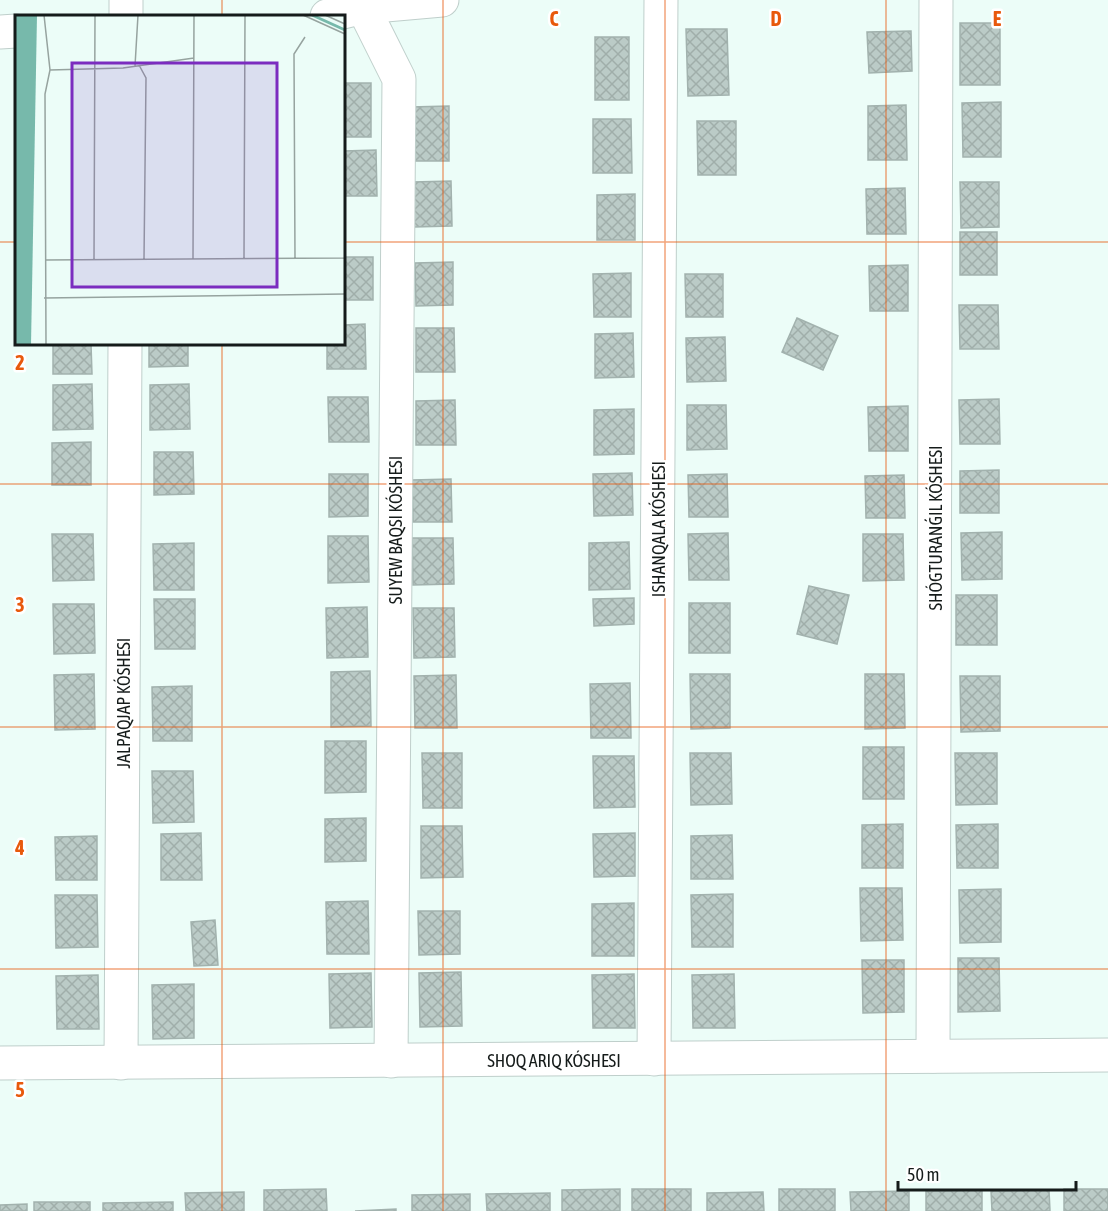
<svg xmlns="http://www.w3.org/2000/svg" width="1108" height="1211" font-family="'Asap Condensed',sans-serif">
<style>
.building{fill:url(#building-cross-hatch);stroke:#a2b2ae;stroke-width:1.5}
.lines{fill:none;stroke-linecap:round;stroke-linejoin:round}
.minor-casing{stroke:#bfcfcb;stroke-width:35}
.minor{stroke:#fff;stroke-width:33}
.grid{fill:none;stroke:#e8590c;stroke-width:1.5;stroke-opacity:0.55}
.labels{text-anchor:middle;dominant-baseline:central;stroke-width:5;stroke-linejoin:round;paint-order:stroke}
.street-label{font-size:18px;fill:#151b1a;stroke:#fff}
.inset-river{fill:none;stroke:#77b9ab;stroke-width:3}
.inset-road{fill:none;stroke:#96a39f;stroke-width:1.5}
.view{fill:#7b2cbf;fill-opacity:0.15;stroke:#7b2cbf;stroke-width:3}
.inset-edge{fill:none;stroke:#151b1a;stroke-width:3}
.grid-label{font-size:20px;text-anchor:middle;font-weight:bold;fill:#e8590c;stroke:#fff;stroke-width:5;stroke-linejoin:round;paint-order:stroke}
</style>
<defs>
<pattern id="building-cross-hatch" width="8" height="8" patternUnits="userSpaceOnUse" patternTransform="scale(1.5)"><rect width="8" height="8" fill="#bbcbc7"/><path d="M0 0l8 8M0 8l8-8" fill="none" stroke="#a0aeaa"/></pattern>
</defs>
<rect width="100%" height="100%" fill="#ecfdf8"/>
<g class="building">
<rect x="960" y="23" width="40" height="62"/>
<polygon points="686,29 727,29 729,95 688,96"/>
<polygon points="911,31 912,71 869,73 867,32"/>
<rect x="595" y="37" width="34" height="63"/>
<rect x="344" y="83" width="27" height="54"/>
<polygon points="1001,102 1001,157 963,157 962,103"/>
<polygon points="906,105 907,160 868,160 868,106"/>
<polygon points="449,106 449,161 411,161 410,107"/>
<polygon points="593,119 631,119 632,173 593,173"/>
<polygon points="697,121 736,121 736,175 698,175"/>
<polygon points="376,150 377,196 344,196 344,151"/>
<polygon points="451,181 452,226 414,227 413,182"/>
<polygon points="960,182 999,182 999,227 961,228"/>
<polygon points="905,188 906,234 867,234 866,189"/>
<polygon points="635,194 635,240 597,240 597,195"/>
<rect x="960" y="232" width="37" height="43"/>
<rect x="344" y="257" width="29" height="43"/>
<polygon points="453,262 453,305 416,306 415,263"/>
<polygon points="908,265 908,311 870,311 869,266"/>
<polygon points="631,273 631,317 594,317 593,274"/>
<polygon points="685,274 723,274 723,317 686,317"/>
<polygon points="959,305 998,305 999,349 960,349"/>
<polygon points="797,318 838,336 823,370 782,352"/>
<polygon points="365,324 366,369 327,369 327,344 344,344 344,325"/>
<polygon points="416,328 454,328 455,372 416,372"/>
<polygon points="633,333 634,377 595,378 595,334"/>
<polygon points="725,337 726,381 687,382 686,338"/>
<polygon points="53,344 91,344 92,374 53,374"/>
<polygon points="149,344 188,344 188,366 149,367"/>
<polygon points="92,384 93,429 53,430 53,385"/>
<polygon points="189,384 190,429 150,430 150,385"/>
<polygon points="328,397 368,397 369,442 329,442"/>
<polygon points="999,399 1000,444 960,444 959,400"/>
<polygon points="455,400 456,445 416,445 416,401"/>
<polygon points="687,405 726,405 727,449 687,450"/>
<polygon points="908,406 908,451 869,451 868,407"/>
<polygon points="634,409 634,454 594,455 594,410"/>
<polygon points="91,442 91,485 52,485 52,443"/>
<polygon points="154,452 193,452 194,494 154,495"/>
<polygon points="999,470 999,513 960,513 960,471"/>
<polygon points="632,473 633,515 594,516 593,474"/>
<polygon points="329,474 368,474 368,516 329,517"/>
<polygon points="727,474 728,517 689,517 688,475"/>
<polygon points="904,475 905,518 866,518 865,476"/>
<polygon points="451,479 452,522 413,522 412,480"/>
<polygon points="1002,532 1002,579 962,580 961,533"/>
<polygon points="728,533 729,580 689,580 688,534"/>
<polygon points="52,534 93,534 94,580 53,581"/>
<polygon points="863,534 903,534 904,580 863,581"/>
<polygon points="328,536 368,536 369,582 328,583"/>
<polygon points="412,538 453,538 454,584 413,585"/>
<polygon points="629,542 630,589 589,590 589,543"/>
<polygon points="194,543 194,590 154,590 153,544"/>
<polygon points="809,586 849,595 837,644 797,634"/>
<rect x="956" y="595" width="41" height="50"/>
<polygon points="634,598 634,624 594,626 593,599"/>
<polygon points="154,599 195,599 195,649 155,649"/>
<rect x="689" y="603" width="41" height="50"/>
<polygon points="53,604 94,604 95,653 54,654"/>
<polygon points="367,607 368,657 327,658 326,608"/>
<polygon points="413,608 454,608 455,657 414,658"/>
<polygon points="370,671 371,726 331,727 331,672"/>
<polygon points="94,674 95,729 55,730 54,675"/>
<polygon points="690,674 730,674 730,728 691,729"/>
<polygon points="865,674 904,674 905,728 865,729"/>
<polygon points="456,675 457,728 415,728 414,676"/>
<polygon points="960,676 1000,676 1000,731 961,732"/>
<polygon points="630,683 631,738 591,738 590,684"/>
<polygon points="192,686 192,741 153,741 152,687"/>
<polygon points="325,741 366,741 366,792 325,793"/>
<rect x="863" y="747" width="41" height="52"/>
<polygon points="422,753 462,753 462,808 423,808"/>
<polygon points="690,753 731,753 732,804 691,805"/>
<polygon points="955,753 997,753 997,804 956,805"/>
<polygon points="593,756 634,756 635,807 594,808"/>
<polygon points="152,771 193,771 194,822 153,823"/>
<polygon points="366,818 366,861 325,862 325,819"/>
<polygon points="903,824 903,868 862,868 862,825"/>
<polygon points="998,824 998,868 957,868 956,825"/>
<polygon points="421,826 462,826 463,877 421,878"/>
<polygon points="201,833 202,880 161,880 161,834"/>
<polygon points="635,833 635,876 594,877 593,834"/>
<polygon points="732,835 733,879 691,879 691,836"/>
<polygon points="97,836 97,880 56,880 55,837"/>
<polygon points="860,888 902,888 903,940 861,941"/>
<polygon points="1001,889 1001,942 960,943 959,890"/>
<polygon points="733,894 733,947 692,947 691,895"/>
<polygon points="55,895 97,895 98,947 56,948"/>
<polygon points="368,901 369,954 327,954 326,902"/>
<polygon points="634,903 634,956 592,956 592,904"/>
<polygon points="418,911 460,911 460,954 419,955"/>
<polygon points="215,920 218,965 194,966 191,922"/>
<polygon points="958,958 999,958 1000,1011 958,1012"/>
<polygon points="862,960 904,960 904,1012 863,1013"/>
<polygon points="461,972 462,1026 420,1027 419,973"/>
<polygon points="371,973 372,1027 330,1028 329,974"/>
<polygon points="634,974 635,1028 593,1028 592,975"/>
<polygon points="734,974 735,1028 693,1028 692,975"/>
<polygon points="98,975 99,1029 57,1029 56,976"/>
<polygon points="194,984 194,1038 153,1039 152,985"/>
<polygon points="326,1189 327,1211 264,1211 264,1190"/>
<polygon points="620,1189 620,1211 562,1211 562,1190"/>
<rect x="632" y="1189" width="59" height="22"/>
<rect x="779" y="1189" width="56" height="22"/>
<rect x="1064" y="1189" width="44" height="22"/>
<polygon points="982,1190 982,1211 926,1211 926,1191"/>
<polygon points="1049,1190 1050,1211 992,1211 991,1191"/>
<polygon points="909,1191 909,1211 851,1211 850,1192"/>
<polygon points="244,1192 244,1211 186,1211 185,1193"/>
<polygon points="763,1192 764,1211 707,1211 707,1193"/>
<polygon points="550,1193 550,1211 487,1211 486,1194"/>
<polygon points="470,1194 470,1211 412,1211 412,1195"/>
<rect x="34" y="1202" width="56" height="9"/>
<polygon points="173,1202 173,1211 103,1211 103,1203"/>
<polygon points="27,1204 27,1211 0,1211 0,1205"/>
<polygon points="396,1209 396,1211 355,1211"/>
</g>
<g class="lines">
<g class="minor-casing">
<g id="minor">
<polyline points="126,0 126,16"/>
<polyline points="363,7 399,79 391,1061"/>
<polyline points="327,16 363,7 442,0"/>
<polyline points="0,32 16,31"/>
<polyline points="933,1056 936,0"/>
<polyline points="654,1059 661,0"/>
<polyline points="0,1063 1108,1055"/>
<polyline points="121,1063 125,344"/>
</g>
</g>
<use href="#minor" class="minor"/>
</g>
<path class="grid" d="M222 0V16M443 0V1211M665 0V1211M886 0V1211M0 242H16M344 242H1108M222 344V1211M0 484H1108M0 727H1108M0 969H1108"/>
<g class="labels">
<g class="street-label">
<text transform="translate(935 528) rotate(-90)">SHÓGTURANǴIL KÓSHESI</text>
<text transform="translate(658 529) rotate(-90)">ISHANQALA KÓSHESI</text>
<text transform="translate(395 530) rotate(-90)">SUYEW BAQSI KÓSHESI</text>
<text transform="translate(123 703) rotate(-90)">JALPAQJAP KÓSHESI</text>
<text x="554" y="1060">SHOQ ARIQ KÓSHESI</text>
</g>
</g>
<g transform="translate(15 15)">
<rect width="330" height="330" fill="#ecfdf8"/>
<path d="M0 0H22L16 330H0Z" fill="#77b9ab"/>
<path class="inset-river" d="M297 0 330 15"/>
<path class="inset-road" d="M29 0 35 55 30 79 31 330M288 0 330 19M310 0 330 9M124 50 131 63 129 244M120 51 123 0M35 55 108 53 179 43M280 243 279 39 290 22M330 243V32M178 244 179 0M229 244 230 0M30 245 330 243M79 245 80 0M29 283 330 279"/>
<path class="view" d="M57 48H262V272H57Z"/>
<rect width="330" height="330" class="inset-edge"/>
</g>
<g class="grid-label">
<text x="554" y="26">C</text>
<text x="776" y="26">D</text>
<text x="997" y="26">E</text>
<text x="20" y="370">2</text>
<text x="20" y="612">3</text>
<text x="20" y="855">4</text>
<text x="20" y="1097">5</text>
</g>
<path d="M898 1181v9h178v-9" fill="none" stroke="#151b1a" stroke-width="3"/>
<text x="907" y="1181" font-size="18" fill="#151b1a" stroke="#ffffff" stroke-width="4.5" paint-order="stroke">50 m</text>
</svg>
